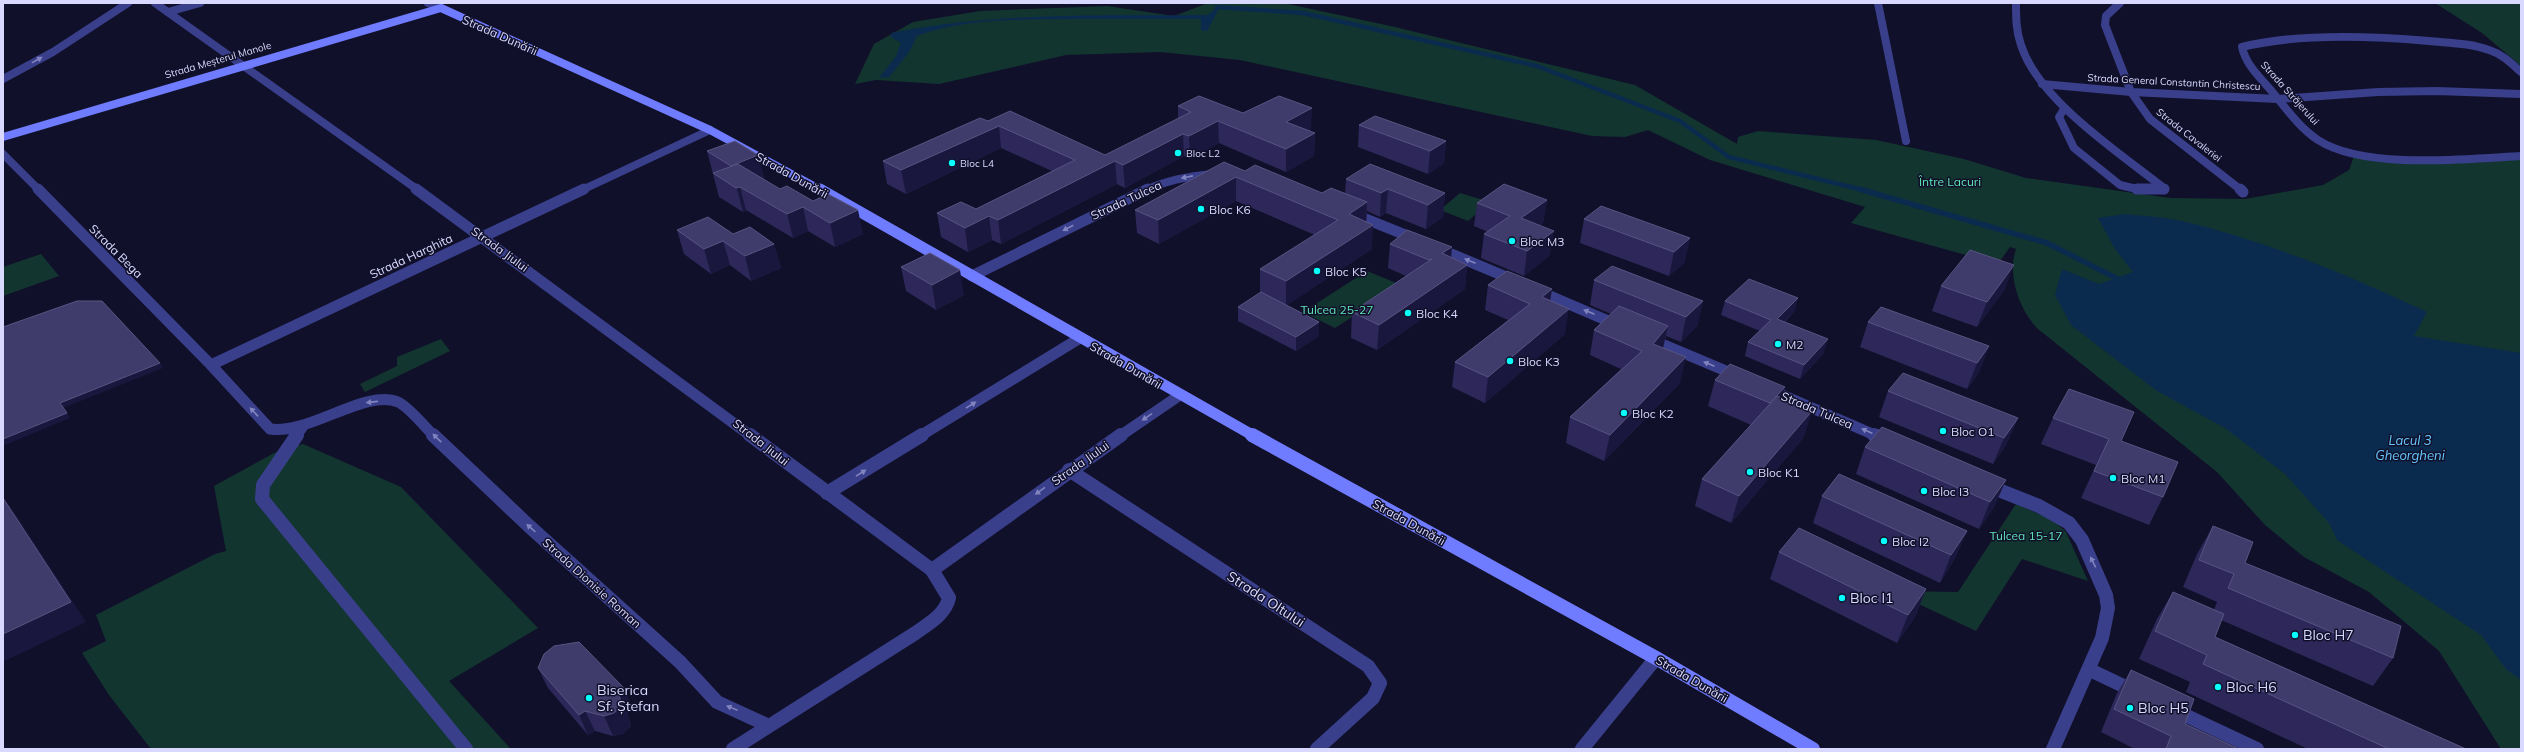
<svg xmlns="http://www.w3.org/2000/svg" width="2524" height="752" font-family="Mulish,sans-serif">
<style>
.green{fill:#123530}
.water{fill:#0b2b4e}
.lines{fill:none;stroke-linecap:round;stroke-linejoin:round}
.stream-far1{stroke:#0b2b4e;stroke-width:4.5}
.stream{stroke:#0b2b4e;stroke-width:5.5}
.street-far2{stroke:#393f8b;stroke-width:8}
.street-far1{stroke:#393f8b;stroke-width:11}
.street{stroke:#393f8b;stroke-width:14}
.secondary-far2{stroke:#707cff;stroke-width:8}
.secondary-far1{stroke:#707cff;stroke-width:11}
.secondary{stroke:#707cff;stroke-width:14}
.wall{fill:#2d2859}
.shaded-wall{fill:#1a173e}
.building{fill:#3f3b6a;stroke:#585482}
.oneway{fill:#8184bf}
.poi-dot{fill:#05fffd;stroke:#11102a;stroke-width:1.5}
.labels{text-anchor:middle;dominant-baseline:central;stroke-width:3;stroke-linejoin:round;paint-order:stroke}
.far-street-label{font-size:10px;fill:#d9d9ff;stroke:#11102a}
.far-poi-label{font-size:10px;fill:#d9d9ff;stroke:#11102a;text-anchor:start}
.street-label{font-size:12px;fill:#d9d9ff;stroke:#11102a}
.park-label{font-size:12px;fill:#5fe5b5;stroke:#11102a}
.poi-label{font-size:12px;fill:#d9d9ff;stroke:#11102a;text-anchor:start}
.water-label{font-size:13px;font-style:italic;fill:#67c9ff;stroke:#11102a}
.near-poi-label{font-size:14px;fill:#d9d9ff;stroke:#11102a;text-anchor:start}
.near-street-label{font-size:14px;fill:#d9d9ff;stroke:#11102a}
</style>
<rect width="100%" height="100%" fill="#11102a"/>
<g class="green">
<path d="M1208 3 1288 4 1395 27 1635 85 1737 144 1738 137 1758 131 1876 140 1964 159 2026 178 2170 198 2245 199 2323 185 2349 170 2355 153 2406 160 2521 156V749H2501L2439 651 2369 592 2304 557 2265 525 2217 472 2038 329C2019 310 2007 275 2016 249L2010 247 1998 264 1851 223 1865 207 1710 160 1648 130 1625 137 1592 136 1240 60 1160 52 1066 55 939 84 876 80 855 84 874 44 913 22 980 11 1107 6 1174 16Z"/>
<polygon points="2435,3 2521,3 2521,66 2482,33"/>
<polygon points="1460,193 1490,202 1468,221 1440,210"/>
<polygon points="41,254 59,276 3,296 3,267"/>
<polygon points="1367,271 1401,285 1335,328 1303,312"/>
<polygon points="441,339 450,351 365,392 360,384 397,366 397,357"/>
<polygon points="303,444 401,487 538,628 449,681 511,749 151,749 109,695 82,653 106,641 96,615 215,554 226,551 214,486 274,453"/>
<polygon points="2016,504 2053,520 2066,532 2088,581 2022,559 1976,631 1891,591 1958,592"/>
</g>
<g class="water">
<path d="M1217 7H1220L1207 31 1201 30V19C1158 19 1114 19 1070 19 1019 20 965 18 917 36L909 52 889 77 879 78 896 56 901 43 891 37V33L901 31C1002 12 1105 16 1208 15Z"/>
<path d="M2125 214C2143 216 2164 217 2182 221 2267 241 2348 275 2427 312L2414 336 2521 353V680L2506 669 2481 635 2337 540 2329 523 2285 474 2225 428 2157 391 2071 325 2055 295 2062 269 2099 284 2133 272 2115 249 2098 218Z"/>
</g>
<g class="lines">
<polyline class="stream-far1" points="1217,7 1303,13 1537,66 1680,121 1729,157 1863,190"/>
<polyline class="stream" points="1859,189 2047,243 2116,278"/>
<g class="street-far2">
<polyline points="155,3 418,190"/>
<polyline points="428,3 441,8"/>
<polyline points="1878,3 1906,141"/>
<path d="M2016 3C2016 18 2016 31 2021 45 2039 101 2120 153 2165 189L2163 190"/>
<polyline points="2120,3 2106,16 2105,25 2131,92 2150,119 2241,190"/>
<polyline points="168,12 200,3"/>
<path d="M2521 72C2511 63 2502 54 2489 50 2470 43 2449 43 2429 41 2372 36 2298 33 2242 47 2246 66 2262 79 2274 94 2287 110 2301 129 2318 140 2364 170 2467 159 2521 156"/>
<polyline points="3,79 53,52 128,3"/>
<polyline points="2042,84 2131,92 2278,99 2378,92 2437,91 2521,94"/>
<polyline points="2064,109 2059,117 2074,148 2120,185 2141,190"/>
<polyline points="3,154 39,190"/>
<polyline points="582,190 710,130"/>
<path d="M1146 190C1167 180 1190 176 1214 174"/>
</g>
<g class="street-far1">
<path d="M38 189 211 365 270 429C309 435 366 388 398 402 408 406 425 427 434 436"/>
<polyline points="416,189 751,436"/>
<polyline points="2137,189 2164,189"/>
<polyline points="2240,189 2243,192"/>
<polyline points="1351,213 1418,240"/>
<polyline points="1437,248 1516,281"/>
<polyline points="972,276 1148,189"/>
<polyline points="1536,290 1620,326"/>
<polyline points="1650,339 1738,376"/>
<polyline points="211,365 584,189"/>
<polyline points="1768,389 1877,436"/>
<polyline points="296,436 303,426"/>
<polyline points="920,436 1080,338"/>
<polyline points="1120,436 1180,395"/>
</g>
<g class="street">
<polyline points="297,435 263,485 262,499 466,749"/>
<polyline points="433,435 529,526 680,662 717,702 767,725"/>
<polyline points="1874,435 1889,441"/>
<polyline points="1069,470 1368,666 1380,683 1373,698 1317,749"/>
<polyline points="1986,485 2039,506 2069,523 2082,540 2106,595 2108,608 2102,638 2053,749"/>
<polyline points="827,493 922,435"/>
<polyline points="932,570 1121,435"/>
<polyline points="2090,670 2136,692"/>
<polyline points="2174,710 2257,749"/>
<path d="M733 749 914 634C928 624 945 615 949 598L932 570 750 435"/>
<polyline points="1582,749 1656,658"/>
</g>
<polyline class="secondary-far2" points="3,137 441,8 710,130 821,190"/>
<polyline class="secondary-far1" points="820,189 1254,436"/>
<polyline class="secondary" points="1252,435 1656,658 1813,749"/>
</g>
<g class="wall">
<polygon points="1178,106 1243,113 1311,130 1309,131 1315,133 1314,156 1286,172 1219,143 1190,159 1184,156 1125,188 1117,184 1001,244 992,240 968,252 941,237 937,213 976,209 1052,171 1001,148 906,194 887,184 883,161 988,121 1105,155 1178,118"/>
<polygon points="1359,125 1446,141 1444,163 1428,174 1358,147"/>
<polygon points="707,151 758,155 764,178 762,179 780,189 863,234 835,247 808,231 793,238 746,210 743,212 719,197"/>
<polygon points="1245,171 1322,193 1345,194 1346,179 1445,193 1443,217 1426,229 1386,213 1380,217 1367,211 1366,222 1372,249 1287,305 1319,322 1319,336 1296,351 1238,321 1238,307 1260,293 1260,269 1315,235 1236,201 1159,244 1137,233 1135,210"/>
<polygon points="1547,200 1543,223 1540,226 1550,255 1524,276 1481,258 1484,234 1488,232 1474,226 1477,203"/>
<polygon points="1584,219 1690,238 1684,263 1669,276 1580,243"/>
<polygon points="677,230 733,234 774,244 781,268 751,281 730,265 711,274 684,254"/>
<polygon points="1390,244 1451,257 1467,265 1465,289 1377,350 1351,338 1352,312 1406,276 1388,268"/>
<polygon points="901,267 964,295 936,310 906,291"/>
<polygon points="1594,280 1703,301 1697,326 1681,342 1666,336 1663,348 1680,383 1604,461 1566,443 1570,417 1621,369 1590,355 1594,330 1611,314 1590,305"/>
<polygon points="1488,285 1552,289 1550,300 1565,334 1485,403 1452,387 1455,362 1508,320 1485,310"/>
<polygon points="1941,286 2005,289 1977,327 1932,311"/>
<polygon points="1798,298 1794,312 1785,322 1828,339 1823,354 1800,379 1745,356 1748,342 1760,331 1721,315 1725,301"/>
<polygon points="1868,322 1989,346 1979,372 1967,389 1860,347"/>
<polygon points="1715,380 1781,398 1804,437 1731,523 1695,506 1702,479 1751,425 1708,406"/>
<polygon points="1888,391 2018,418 2006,445 1993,464 1879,417"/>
<polygon points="2053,418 2121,441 2163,497 2149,525 2081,498 2096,465 2041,444"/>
<polygon points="1865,447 2006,480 1994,507 1979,529 1856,474"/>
<polygon points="1822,496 1967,531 1955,558 1940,583 1813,523"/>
<polygon points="2213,526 2245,563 2393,658 2373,686 2221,620 2215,637 2466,749 2308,749 2186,692 2190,682 2139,659 2157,619 2173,592 2214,610 2217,602 2183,587 2197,554"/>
<polygon points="1779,552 1926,589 1915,617 1897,643 1770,579"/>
<polygon points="538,668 624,688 632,708 627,711 631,726 623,734 613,736 595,731 588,735 548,688"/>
<polygon points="2131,670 2185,724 2239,749 2135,749 2101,732 2117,693"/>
</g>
<g class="shaded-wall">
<polygon points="1312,108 1311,130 1285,144 1286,122"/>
<polygon points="1218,121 1219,143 1190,159 1189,136"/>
<polygon points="999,126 1001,148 906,194 901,170"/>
<polygon points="1315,133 1314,156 1286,172 1286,149"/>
<polygon points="1183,134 1184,156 1125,188 1123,165"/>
<polygon points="1446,141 1444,163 1428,174 1430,151"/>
<polygon points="758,155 764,178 740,187 746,210 743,212 731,166"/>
<polygon points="1115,161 1117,184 1001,244 998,220"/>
<polygon points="1236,177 1236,201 1159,244 1158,220"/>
<polygon points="1388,189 1386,213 1380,217 1381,193"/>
<polygon points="1445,193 1443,217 1426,229 1428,205"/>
<polygon points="1547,200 1543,223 1518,242 1521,218"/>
<polygon points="1367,202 1366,226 1349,214"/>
<polygon points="803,207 808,231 793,238 787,214"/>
<polygon points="858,210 863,234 835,247 830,223"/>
<polygon points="989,216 992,240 968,252 965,228"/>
<polygon points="1373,225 1372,249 1286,306 1286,281"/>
<polygon points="1554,231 1550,255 1524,276 1527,251"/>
<polygon points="1690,238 1684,263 1669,276 1674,252"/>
<polygon points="723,241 730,265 711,274 704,249"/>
<polygon points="774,244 781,268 751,281 745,256"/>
<polygon points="1452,247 1450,271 1442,253"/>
<polygon points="1467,265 1465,289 1377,350 1379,325"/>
<polygon points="2014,265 2005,289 1977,327 1987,302"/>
<polygon points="960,270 964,295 936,310 932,285"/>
<polygon points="1552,289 1548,314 1542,297"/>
<polygon points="1798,298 1794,312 1773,333 1777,319"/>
<polygon points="1703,301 1697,326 1681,342 1686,317"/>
<polygon points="1569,309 1565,334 1485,403 1488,377"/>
<polygon points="1319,322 1319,336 1296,351 1296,337"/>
<polygon points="1668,326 1662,352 1653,344"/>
<polygon points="1828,339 1823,354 1800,379 1804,365"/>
<polygon points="1989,346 1979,372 1967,389 1977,363"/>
<polygon points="1686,357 1680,383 1604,461 1610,435"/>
<polygon points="160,363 163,368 63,408 60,403"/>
<polygon points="1785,387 1777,413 1762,429 1770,403"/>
<polygon points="1812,411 1804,437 1731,523 1739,496"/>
<polygon points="67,413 70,418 3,446 3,439"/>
<polygon points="2018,418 2006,445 1993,464 2004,438"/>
<polygon points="2006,480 1994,507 1979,529 1990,502"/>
<polygon points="3,497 16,515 86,622 3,662"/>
<polygon points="1967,531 1955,558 1940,583 1951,555"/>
<polygon points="1926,589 1915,617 1897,643 1908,615"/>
<polygon points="624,688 632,708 627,711 631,726 623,734 613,736 604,716 618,691"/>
<polygon points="585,711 595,731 588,735 579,715"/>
</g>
<g class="building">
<polygon points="1199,96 1243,113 1279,96 1312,108 1286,122 1315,133 1286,149 1218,121 1189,136 1183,134 1123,165 1115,161 998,220 989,216 965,228 937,213 961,202 976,209 1075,160 999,126 901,170 883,161 980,118 988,121 1010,111 1105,155 1191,112 1178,106"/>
<polygon points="1375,116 1446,141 1430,151 1359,125"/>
<polygon points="735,141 758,155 731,166 707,151"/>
<polygon points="1224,162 1245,171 1255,165 1322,193 1331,188 1367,202 1349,214 1373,225 1286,281 1260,269 1338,220 1236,177 1158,220 1135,210"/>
<polygon points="738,164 780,189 787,186 813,201 828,194 858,210 830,223 803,207 787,214 740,187 736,188 713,173"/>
<polygon points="1370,164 1445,193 1428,205 1388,189 1381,193 1346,179"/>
<polygon points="1504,184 1547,200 1521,218 1554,231 1527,251 1484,234 1510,216 1477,203"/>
<polygon points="1601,206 1690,238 1674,252 1584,219"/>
<polygon points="708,217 733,234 750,227 774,244 745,256 723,241 704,249 677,230"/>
<polygon points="1407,230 1452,247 1442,253 1467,265 1379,325 1352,312 1432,259 1429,260 1390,244"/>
<polygon points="1970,250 2014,265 1987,302 1941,286"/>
<polygon points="930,253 960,270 932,285 901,267"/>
<polygon points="1612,266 1703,301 1686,317 1594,280"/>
<polygon points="1507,271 1552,289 1542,297 1569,309 1488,377 1455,362 1530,304 1488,285"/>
<polygon points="1749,279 1798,298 1777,319 1828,339 1804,365 1748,342 1771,320 1725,301"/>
<polygon points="1261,292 1319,322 1296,337 1238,307"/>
<polygon points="77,301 102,301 160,363 60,403 67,413 3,439 3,327"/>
<polygon points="1619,306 1668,326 1653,344 1686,357 1610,435 1570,417 1642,351 1594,330"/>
<polygon points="1881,307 1989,346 1977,363 1868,322"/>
<polygon points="1730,364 1785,387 1770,403 1715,380"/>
<polygon points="1903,373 2018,418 2004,438 1888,391"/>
<polygon points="2069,389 2134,412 2121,441 2178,462 2163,497 2094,471 2109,439 2053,418"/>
<polygon points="1777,396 1812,411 1739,496 1702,479"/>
<polygon points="1882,427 2006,480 1990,502 1865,447"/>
<polygon points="1839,474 1967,531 1951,555 1822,496"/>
<polygon points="3,498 71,602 3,634"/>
<polygon points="2213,526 2253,542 2245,563 2401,626 2393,658 2228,588 2234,574 2199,560"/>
<polygon points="1799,528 1926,589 1908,615 1779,552"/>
<polygon points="2173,592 2224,614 2215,637 2466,749 2389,749 2203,664 2207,655 2155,631"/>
<polygon points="579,642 624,688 618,691 622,706 614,713 604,716 585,711 579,715 538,668 544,654 554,646"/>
<polygon points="2131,670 2194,699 2185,724 2239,749 2166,749 2171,736 2114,709"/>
</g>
<defs><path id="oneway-solid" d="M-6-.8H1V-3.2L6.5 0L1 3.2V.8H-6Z"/></defs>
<g class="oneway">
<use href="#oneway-solid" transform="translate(37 60) rotate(-29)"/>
<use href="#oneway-solid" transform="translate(1187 177) rotate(169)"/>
<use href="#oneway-solid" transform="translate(1068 228) rotate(153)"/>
<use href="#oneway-solid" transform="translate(1470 261) rotate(-158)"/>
<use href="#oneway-solid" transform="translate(1589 312) rotate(-157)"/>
<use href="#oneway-solid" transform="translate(1709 364) rotate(-157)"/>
<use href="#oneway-solid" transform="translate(372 402) rotate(174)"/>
<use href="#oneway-solid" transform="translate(971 405) rotate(-32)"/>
<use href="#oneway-solid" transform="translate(254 412) rotate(-133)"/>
<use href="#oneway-solid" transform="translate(1147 417) rotate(146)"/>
<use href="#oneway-solid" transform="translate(1867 431) rotate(-156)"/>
<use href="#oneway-solid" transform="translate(437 438) rotate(-136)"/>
<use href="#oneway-solid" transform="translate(861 473) rotate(-32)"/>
<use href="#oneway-solid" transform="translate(1040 491) rotate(144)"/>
<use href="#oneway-solid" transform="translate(531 528) rotate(-138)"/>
<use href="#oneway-solid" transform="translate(2093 562) rotate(-116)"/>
<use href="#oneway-solid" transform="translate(732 708) rotate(-158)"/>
</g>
<g class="poi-dot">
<circle cx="1178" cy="153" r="4"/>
<circle cx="952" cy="163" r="4"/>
<circle cx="1201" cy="209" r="4"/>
<circle cx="1512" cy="241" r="4"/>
<circle cx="1317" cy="271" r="4"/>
<circle cx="1408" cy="313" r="4"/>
<circle cx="1778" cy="344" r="4"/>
<circle cx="1510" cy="361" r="4"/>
<circle cx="1624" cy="413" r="4"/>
<circle cx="1943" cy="431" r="4"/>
<circle cx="1750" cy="472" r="4"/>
<circle cx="2113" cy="478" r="4"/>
<circle cx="1924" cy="491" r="4"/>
<circle cx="1884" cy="541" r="4"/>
<circle cx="1842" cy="598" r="4"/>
<circle cx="2295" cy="635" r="4"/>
<circle cx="2218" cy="687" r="4"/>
<circle cx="589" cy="698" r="4"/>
<circle cx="2130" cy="708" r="4"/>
</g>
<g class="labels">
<g class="far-street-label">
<text transform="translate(218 60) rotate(-16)">Strada Meșterul Manole</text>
<text transform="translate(2174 82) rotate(3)">Strada General Constantin Christescu</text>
<text transform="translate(2290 93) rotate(48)">Strada Străjerului</text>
<text transform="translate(2189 135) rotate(38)">Strada Cavaleriei</text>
</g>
<g class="far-poi-label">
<text x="1186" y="153">Bloc L2</text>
<text x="960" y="163">Bloc L4</text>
</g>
<g class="street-label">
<text transform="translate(500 35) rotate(24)">Strada Dunării</text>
<text transform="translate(792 175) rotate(29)">Strada Dunării</text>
<text transform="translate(1126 200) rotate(-25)">Strada Tulcea</text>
<text transform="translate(500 249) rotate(36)">Strada Jiului</text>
<text transform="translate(116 251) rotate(45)">Strada Bega</text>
<text transform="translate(411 256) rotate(-25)">Strada Harghita</text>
<text transform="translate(1126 365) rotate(30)">Strada Dunării</text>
<text transform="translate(1817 410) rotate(23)">Strada Tulcea</text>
<text transform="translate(761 442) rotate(38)">Strada Jiului</text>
<text transform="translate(1080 463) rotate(-35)">Strada Jiului</text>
<text transform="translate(1409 522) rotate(29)">Strada Dunării</text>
<text transform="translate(592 583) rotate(42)">Strada Dionisie Roman</text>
<text transform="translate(1692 679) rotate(30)">Strada Dunării</text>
</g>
<g class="park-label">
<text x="1950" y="181">Între Lacuri</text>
<text x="1337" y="309">Tulcea 25-27</text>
<text x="2026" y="535">Tulcea 15-17</text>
</g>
<g class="poi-label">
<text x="1209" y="209">Bloc K6</text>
<text x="1520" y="241">Bloc M3</text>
<text x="1325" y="271">Bloc K5</text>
<text x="1416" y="313">Bloc K4</text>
<text x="1786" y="344">M2</text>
<text x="1518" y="361">Bloc K3</text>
<text x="1632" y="413">Bloc K2</text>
<text x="1951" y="431">Bloc O1</text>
<text x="1758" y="472">Bloc K1</text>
<text x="2121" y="478">Bloc M1</text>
<text x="1932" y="491">Bloc I3</text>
<text x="1892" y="541">Bloc I2</text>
</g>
<g class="water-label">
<text x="2410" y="440">Lacul 3<tspan x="2410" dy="15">Gheorgheni</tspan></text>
</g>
<g class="near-poi-label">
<text x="1850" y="598">Bloc I1</text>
<text x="2303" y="635">Bloc H7</text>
<text x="2226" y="687">Bloc H6</text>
<text x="597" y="690">Biserica<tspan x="597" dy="16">Sf. Ștefan</tspan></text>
<text x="2138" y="708">Bloc H5</text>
</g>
<g class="near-street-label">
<text transform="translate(1266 599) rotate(33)">Strada Oltului</text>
</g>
</g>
<rect width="2524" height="752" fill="none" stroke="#d9d9ff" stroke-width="8"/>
</svg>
